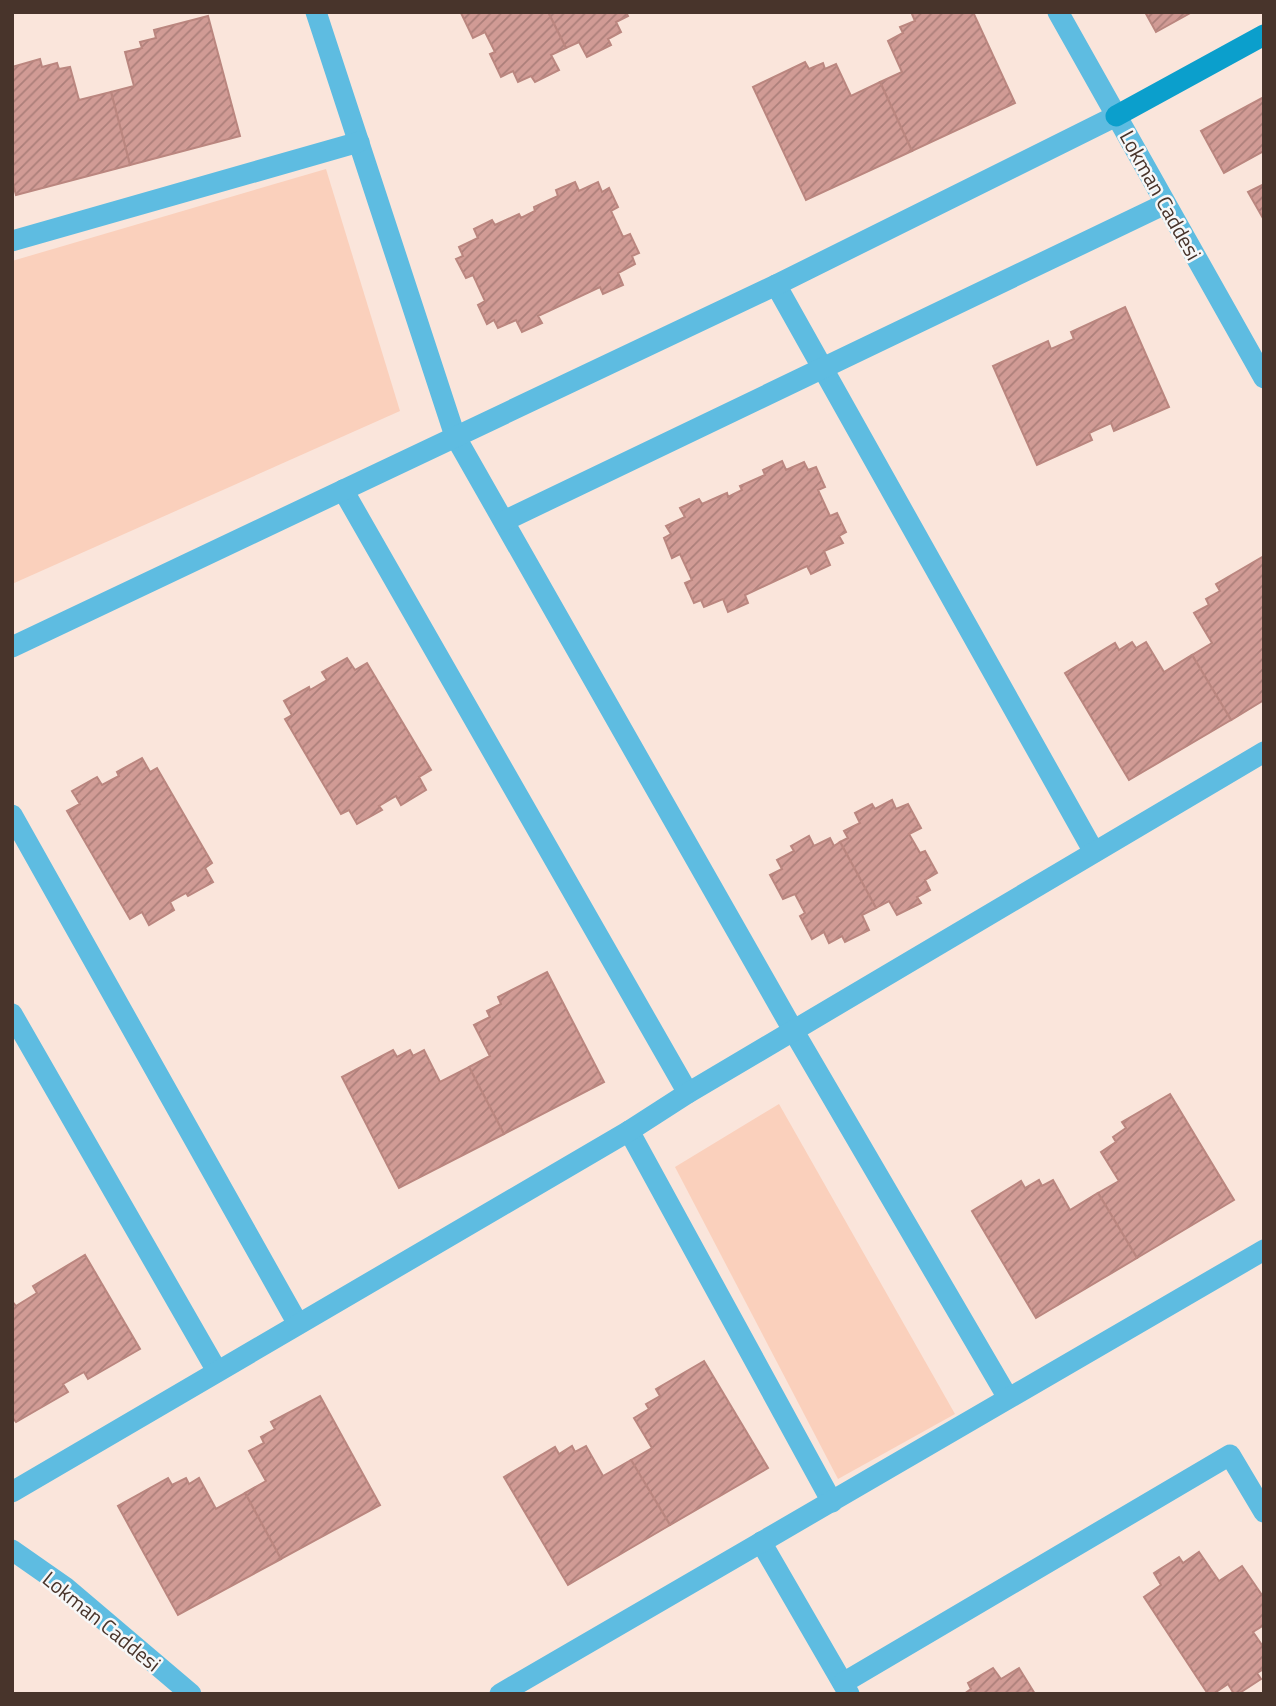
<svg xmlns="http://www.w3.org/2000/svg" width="1276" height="1706" font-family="'Titillium Web',sans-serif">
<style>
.green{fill:#fad0bc}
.building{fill:url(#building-hatch);stroke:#ba867f;stroke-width:2}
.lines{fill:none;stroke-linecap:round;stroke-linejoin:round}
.street{stroke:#5ebce1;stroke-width:21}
.secondary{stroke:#0b9fcc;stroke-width:21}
.labels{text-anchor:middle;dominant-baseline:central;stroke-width:5;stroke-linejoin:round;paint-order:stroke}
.street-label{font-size:21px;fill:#48342b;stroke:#f7f7f7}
</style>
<defs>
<pattern id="building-hatch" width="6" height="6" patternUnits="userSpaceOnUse" patternTransform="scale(1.75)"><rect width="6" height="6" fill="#d19b95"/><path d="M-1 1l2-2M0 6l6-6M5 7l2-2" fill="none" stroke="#ac7f7a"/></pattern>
</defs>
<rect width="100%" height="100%" fill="#fae5db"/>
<g class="green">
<polygon points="326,169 400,411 12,584 12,261"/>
<polygon points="779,1104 955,1414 838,1479 675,1167"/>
</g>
<g class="building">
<polygon points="548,12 626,12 628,16 616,22 621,32 608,39 611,45 587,57 579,42 566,48"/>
<polygon points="548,12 566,48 551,55 559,70 535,82 531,76 518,82 513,71 501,77 490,54 495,52 485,32 473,38 461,13"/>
<polygon points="915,12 973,12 1015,103 912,151 880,82 902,72 888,41 903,33 900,27 915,21 912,14"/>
<polygon points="1145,12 1192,12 1156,32"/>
<polygon points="208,16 240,136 130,165 111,92 134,86 125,52 142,48 140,42 156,38 154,30"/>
<polygon points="40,59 42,67 57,63 59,69 70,67 79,100 111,92 130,165 16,195 12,180 12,67"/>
<polygon points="805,62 809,69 823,63 825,69 836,64 851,96 880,82 912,151 806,200 753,87"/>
<polygon points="1264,97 1264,151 1224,173 1201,131"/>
<polygon points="575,182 579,191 598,182 602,192 609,188 618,207 611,211 623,237 630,234 639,253 632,256 635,264 618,273 623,285 603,294 600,287 538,316 542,323 522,332 516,320 498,328 494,320 487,324 478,305 485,301 473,275 466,278 456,259 463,256 459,247 478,238 474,229 492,220 495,225 519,214 521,218 535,211 534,207 558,196 556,190"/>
<polygon points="1264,184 1264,220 1248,192"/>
<polygon points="1125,307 1169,407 1114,431 1111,423 1089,433 1092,440 1037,465 993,366 1048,341 1051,349 1074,339 1071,332"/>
<polygon points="782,461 786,470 804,462 808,470 816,467 825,487 818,490 830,516 837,513 846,532 839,536 843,543 824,551 830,565 811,574 807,566 745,595 748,603 728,612 723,599 704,607 701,600 694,603 685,583 692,580 680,554 672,558 664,538 671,534 666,526 685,517 680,508 699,499 702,504 727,493 728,497 742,490 740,486 765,475 763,470"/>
<polygon points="1264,556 1264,700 1231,720 1192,655 1212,643 1194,613 1209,605 1206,599 1220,591 1216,584"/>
<polygon points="1132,642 1136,648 1146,642 1164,672 1192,655 1231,720 1129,780 1065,673 1115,643 1119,650"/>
<polygon points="347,658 355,670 367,663 431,770 419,777 426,790 401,805 396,796 379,806 382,810 357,824 349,810 341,814 285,719 292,715 284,701 309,687 310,690 327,680 322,672"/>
<polygon points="142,758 150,772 157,768 212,863 205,868 213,882 188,896 186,893 170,902 174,910 149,925 142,912 130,919 67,811 80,804 72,791 97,777 102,785 119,776 117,772"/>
<polygon points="892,800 896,809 908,804 921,828 909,834 920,853 925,851 937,873 925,880 930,890 917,897 921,903 897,915 889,901 876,908 840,842 848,838 844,831 860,823 855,813 872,804 875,809"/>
<polygon points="809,836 814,846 830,838 834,846 840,842 876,908 862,915 869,930 845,942 842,936 829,943 824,932 812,939 800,916 805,913 795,894 783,899 770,875 782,869 777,860 794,851 791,846"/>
<polygon points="547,972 604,1082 504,1134 469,1067 490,1056 474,1025 490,1017 487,1011 501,1004 498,997"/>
<polygon points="393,1050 397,1057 410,1050 413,1056 424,1050 440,1082 469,1067 504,1134 399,1188 342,1077"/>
<polygon points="1170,1094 1234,1200 1137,1258 1098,1193 1119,1181 1101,1152 1116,1142 1113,1137 1126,1128 1122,1122"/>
<polygon points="1039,1180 1042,1186 1053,1180 1070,1210 1098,1193 1137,1258 1036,1318 972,1211 1021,1181 1025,1188"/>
<polygon points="85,1255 140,1349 88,1379 84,1372 63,1384 68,1392 16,1422 12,1417 12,1301 16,1306 37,1293 33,1286"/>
<polygon points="704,1361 768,1468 670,1525 631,1460 652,1448 634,1418 649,1409 646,1404 660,1396 656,1389"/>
<polygon points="320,1396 380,1505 281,1559 245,1493 266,1481 249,1451 264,1443 261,1437 275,1429 271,1422"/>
<polygon points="572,1446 575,1452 586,1446 603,1476 631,1460 670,1525 568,1585 504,1477 555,1447 559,1454"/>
<polygon points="168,1478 172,1485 186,1478 189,1484 199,1478 216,1509 245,1493 281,1559 178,1615 118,1506"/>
<polygon points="1199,1552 1219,1581 1242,1566 1264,1598 1264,1625 1253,1632 1264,1648 1264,1669 1257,1673 1261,1679 1238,1694 1234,1694 1228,1684 1213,1694 1208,1694 1144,1597 1161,1585 1154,1573 1179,1557 1183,1563"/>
<polygon points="993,1668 1001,1679 1019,1668 1035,1694 964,1694 971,1689 968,1683"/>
</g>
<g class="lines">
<g class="street">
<polyline points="316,12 455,436 793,1030 1008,1398"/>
<polyline points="1058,12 1264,378"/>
<polyline points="12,241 359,142"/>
<polyline points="776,285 1094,852"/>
<polyline points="343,490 688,1093"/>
<polyline points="504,521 1165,204"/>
<polyline points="12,647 776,285 1116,116"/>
<polyline points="12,815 298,1324"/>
<polyline points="12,1014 217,1371"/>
<polyline points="629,1131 832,1502"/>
<polyline points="12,1492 629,1131 688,1093 1264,752"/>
<polyline points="761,1542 849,1694"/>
<polyline points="12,1550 65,1587 191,1694"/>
<polyline points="843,1683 1230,1455 1264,1512"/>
<polyline points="500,1694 1264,1250"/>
</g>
<polyline class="secondary" points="1116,116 1264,35"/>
</g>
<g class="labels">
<g class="street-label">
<text transform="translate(1161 195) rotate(61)">Lokman Caddesi</text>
<text transform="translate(102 1621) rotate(39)">Lokman Caddesi</text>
</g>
</g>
<rect width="1276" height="1706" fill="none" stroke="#48342b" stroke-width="28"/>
</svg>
